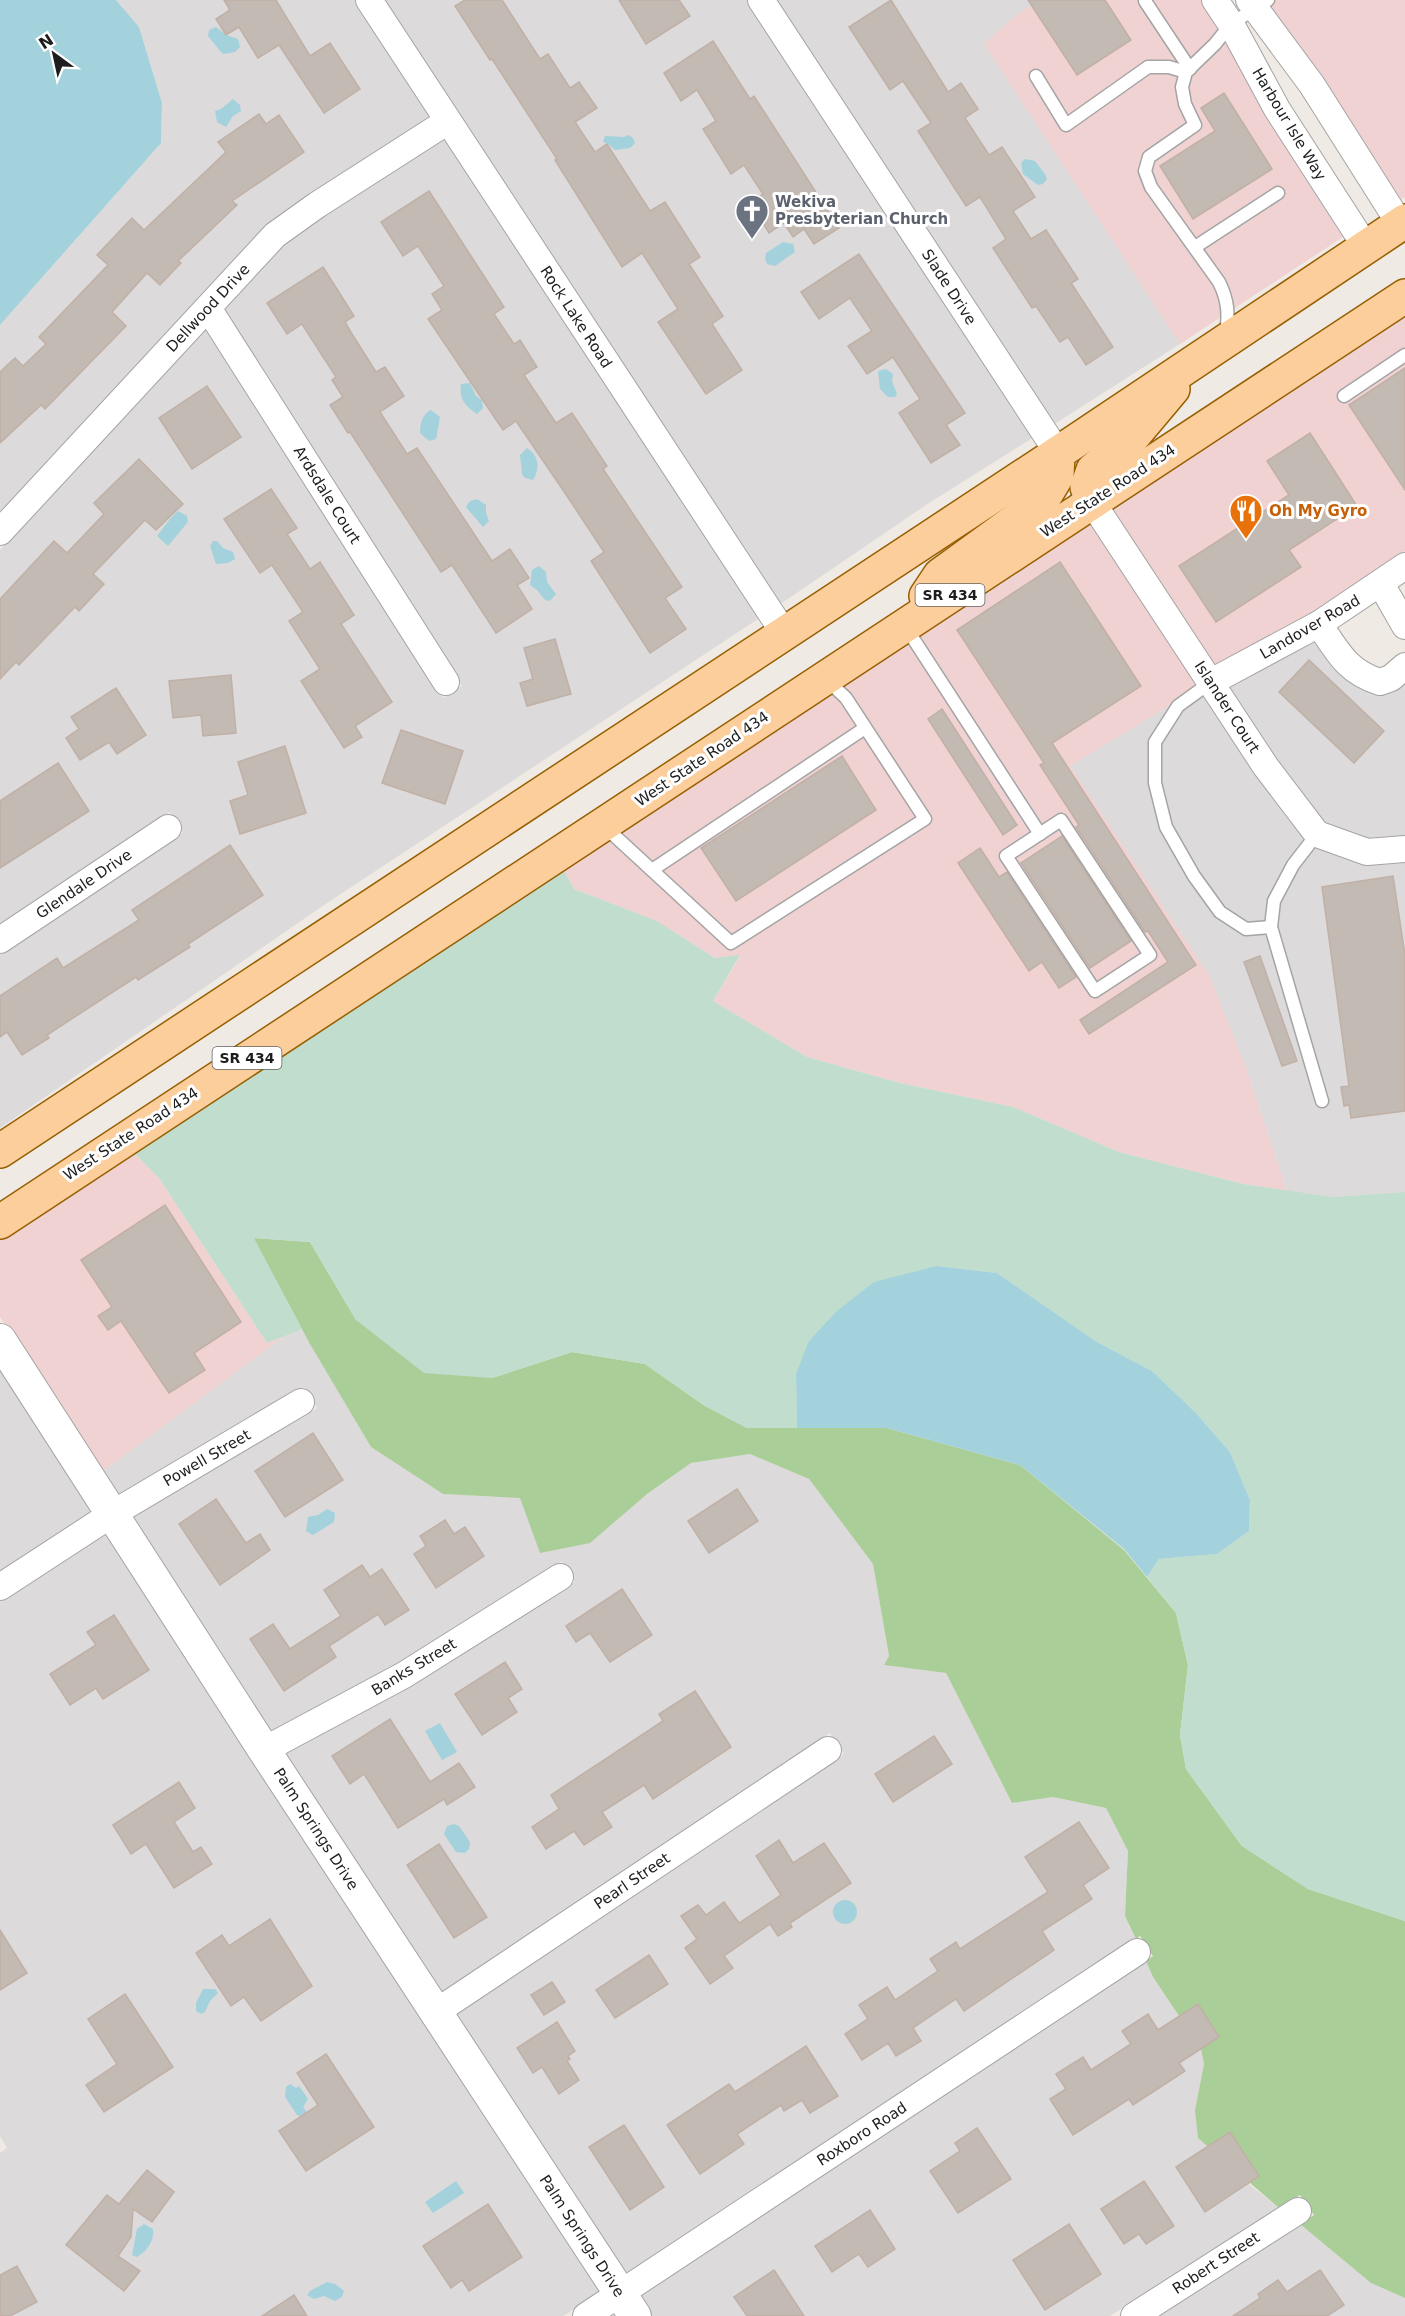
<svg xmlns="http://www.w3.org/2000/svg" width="1405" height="2316" font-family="'DejaVu Sans',sans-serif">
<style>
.residential{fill:#dcdada}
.commercial{fill:#f0d2d2}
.forest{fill:#aace98}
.wetland{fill:#c0ddce}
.water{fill:#a3d2dd}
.building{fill:#c3bab3;stroke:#c0b0a6;stroke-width:1.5}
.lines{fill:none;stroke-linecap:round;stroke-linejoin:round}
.service-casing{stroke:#a4a4a4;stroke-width:15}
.minor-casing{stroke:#a4a4a4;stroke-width:28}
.tertiary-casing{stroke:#a4a4a4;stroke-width:34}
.primary-casing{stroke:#975e00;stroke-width:36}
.service{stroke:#fff;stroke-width:12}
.minor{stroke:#fff;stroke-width:26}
.tertiary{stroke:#fff;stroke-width:32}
.primary{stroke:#fcce9b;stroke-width:33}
.labels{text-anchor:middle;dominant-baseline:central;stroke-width:6;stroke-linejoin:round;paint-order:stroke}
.shield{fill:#fff;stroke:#616161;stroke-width:1.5}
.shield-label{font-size:14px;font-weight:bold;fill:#1d1d1d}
.street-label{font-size:15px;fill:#1d1d1d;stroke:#fff}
.worship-label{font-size:15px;font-weight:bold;fill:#5b616d;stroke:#fff;text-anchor:start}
.food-label{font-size:15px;font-weight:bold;fill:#c56008;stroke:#fff;text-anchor:start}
</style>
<rect width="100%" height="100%" fill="#efeae3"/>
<g class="residential">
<polygon points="116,0 356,0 431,116 310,194 266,226 0,514 0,325 161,143 162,103 139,27"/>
<polygon points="382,0 748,0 1034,437 926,505 779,605"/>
<polygon points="774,0 1038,0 1014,17 984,44 1180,344 1053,425"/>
<polygon points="445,137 761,617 330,901 0,1128 0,955 183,833 170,812 0,925 0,550 208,327 443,698 462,686 223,310 283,244 324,215"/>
<polygon points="1316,640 1338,672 1359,688 1378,694 1405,682 1405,837 1367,840 1323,824 1275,761 1228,687"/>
<polygon points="1201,686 1300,831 1405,861 1405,1192 1332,1197 1287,1191 1245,1065 1070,766"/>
<polygon points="302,1329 371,1447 443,1494 520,1498 647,1494 691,1463 750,1454 809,1479 873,1564 889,1656 884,1665 946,1673 1012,1803 1053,1797 1106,1808 1128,1851 1125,1916 1136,1939 622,2278 452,2016 844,1754 830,1733 438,1995 281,1755 411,1685 575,1582 562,1561 398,1664 267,1735 128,1518 317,1408 304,1387 115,1497 99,1474 284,1336"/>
<polygon points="0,1360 96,1509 0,1572"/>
<polygon points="110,1530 604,2290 563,2316 0,2316 0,2153 7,2148 0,2136 0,1602"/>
<polygon points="1146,1961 1153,1977 1201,2049 1204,2064 1195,2110 1241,2178 1279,2208 1110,2316 648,2316 636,2299"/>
<polygon points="1300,2224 1371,2283 1405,2298 1405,2316 1157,2316"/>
</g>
<g class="commercial">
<polygon points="1038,0 1202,0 1346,235 1180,344 984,44 1014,17"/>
<polygon points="1263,0 1405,0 1405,197 1398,201"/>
<polygon points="1405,311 1405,551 1310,614 1214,666 1108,506"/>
<polygon points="1089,518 1201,686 1070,766 1210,977 1245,1065 1287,1191 1243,1184 1119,1152 1013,1107 900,1083 807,1057 713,1001 740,956 715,958 657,921 574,889 562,867"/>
<polygon points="130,1149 159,1178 267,1343 284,1336 99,1474 0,1317 0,1237"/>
</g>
<polygon class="forest" points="253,1238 310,1242 356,1320 492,1378 572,1352 645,1364 705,1406 747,1428 887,1428 1020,1465 1124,1550 1176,1613 1188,1665 1180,1735 1186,1769 1242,1846 1308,1889 1405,1921 1405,2298 1371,2283 1300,2224 1314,2215 1300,2195 1279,2208 1198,2138 1195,2110 1204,2064 1201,2049 1153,1977 1146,1961 1153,1956 1140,1936 1136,1939 1125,1916 1128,1851 1106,1808 1053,1797 1012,1803 946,1673 884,1665 889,1656 873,1564 809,1479 750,1454 691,1463 647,1494 590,1543 540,1553 520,1498 443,1494 371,1447 310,1344"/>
<polygon class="wetland" points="562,867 574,889 657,921 715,958 740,955 713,1001 807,1057 900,1083 1013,1107 1119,1152 1243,1184 1332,1197 1405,1192 1405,1921 1308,1889 1242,1846 1186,1769 1180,1735 1188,1664 1176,1613 1147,1577 1159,1559 1217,1554 1249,1531 1250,1500 1230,1452 1196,1413 1152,1371 1097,1342 997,1273 937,1266 796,1374 797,1428 747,1428 705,1406 645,1364 572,1352 492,1378 424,1373 356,1320 310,1242 254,1238 302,1329 267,1343 159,1178 130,1149"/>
<g class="water">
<polygon points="0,0 116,0 139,27 162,103 161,143 0,325"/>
<polygon points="216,27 226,35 238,39 240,47 235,52 223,54 221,52 208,36 209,30"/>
<polygon points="233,99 240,105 241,111 233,116 226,127 217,122 215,111 221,109"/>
<polygon points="629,135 633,138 635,143 630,148 615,150 608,144 603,142 605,136 624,137"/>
<path d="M1025 159 1035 161C1039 167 1045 172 1047 179L1043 184 1038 185 1023 174 1021 163Z"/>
<polygon points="783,242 793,244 795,252 775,266 767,264 765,259 766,253"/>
<polygon points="886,369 893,374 892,381 897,394 895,397 888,397 880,389 878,371"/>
<path d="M470 383 476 396 482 400 483 408 477 414C465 406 459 399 461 384Z"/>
<path d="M431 410 440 417 436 439 429 441 420 433C420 424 422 414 431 410Z"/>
<path d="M527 448C539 455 540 469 533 480L525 478 522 474 520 455Z"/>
<polygon points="477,499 486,505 486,513 489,521 483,527 466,507 470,501"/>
<polygon points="178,511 187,516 188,522 168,546 157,536 170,519"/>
<polygon points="213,541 217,541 223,548 233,552 235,559 228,563 216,564 210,546"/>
<polygon points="539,566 546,572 547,582 556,594 550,601 545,600 537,590 530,585 532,570"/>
<polygon points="937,1266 997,1273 1097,1342 1152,1371 1196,1413 1230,1452 1250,1500 1249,1531 1217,1554 1159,1559 1147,1577 1124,1549 1020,1465 887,1428 797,1428 796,1374 809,1341 837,1311 874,1282"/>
<polygon points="327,1509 335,1513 334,1522 313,1535 306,1531 308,1517 318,1515"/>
<polygon points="440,1723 457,1752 442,1760 425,1731"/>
<polygon points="454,1824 459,1826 470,1842 469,1849 465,1853 456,1852 444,1834 447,1826"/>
<circle cx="845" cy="1912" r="12"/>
<polygon points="203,1989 215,1989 218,1993 210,2001 205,2012 201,2014 196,2011 196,2003"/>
<polygon points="290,2084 296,2088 299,2086 308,2099 303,2107 307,2112 300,2116 297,2115 285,2097 286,2087"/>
<polygon points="456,2181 464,2193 433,2213 425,2202"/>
<path d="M144 2224 153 2229C155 2240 147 2251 137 2257L132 2255 137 2229Z"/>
<polygon points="327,2282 335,2284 344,2291 342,2297 335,2301 324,2296 314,2299 307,2295 310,2291"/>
</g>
<g class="building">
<polygon points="224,0 276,0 310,56 330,43 360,89 324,113 279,45 258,58 239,27 226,35 216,19 230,10"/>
<polygon points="465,0 502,0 540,59 548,54 570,88 579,82 597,108 575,122 595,152 607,144 650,211 665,202 700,257 689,264 723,316 712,324 742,370 706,394 658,322 678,309 642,253 622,267 555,160 557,159 492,59 490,60 455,6"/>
<polygon points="619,0 679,0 690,16 646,44"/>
<polygon points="891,0 948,92 961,83 978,109 965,118 989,155 1002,147 1035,197 1013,211 1031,239 1046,230 1078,279 1071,283 1113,347 1086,365 1068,337 1060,342 1036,306 1032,308 993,248 1006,239 980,197 966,206 918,131 931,123 903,81 890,90 849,27"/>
<polygon points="1028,0 1105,0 1131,40 1077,75"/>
<polygon points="713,41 750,99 754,96 839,228 814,244 804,229 793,237 784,223 769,233 750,203 763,194 744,165 731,174 703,129 716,121 697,90 681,101 664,73"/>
<polygon points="1224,93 1272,169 1193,219 1160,166 1215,131 1201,108"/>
<polygon points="259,114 266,124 279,115 304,152 232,201 237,205 178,261 181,263 160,285 147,273 112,312 126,326 45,409 41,405 0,443 0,372 15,358 23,366 46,344 39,337 108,265 97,255 132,218 144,230 226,152 218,142"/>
<polygon points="429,191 504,307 494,314 514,344 520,340 537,367 524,375 556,423 572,413 607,466 603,469 682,587 665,598 686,629 650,653 591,561 604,552 565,493 516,421 503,430 428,319 442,310 432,294 444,286 418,246 403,256 381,222"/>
<polygon points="859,254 965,413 946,425 960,445 931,463 899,413 920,399 893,357 867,374 848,346 872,331 850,298 819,319 801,292"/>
<polygon points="323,267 354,316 345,322 352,334 376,372 385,367 404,396 380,412 407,454 417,448 492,561 510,549 529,578 517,585 532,609 496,633 452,565 441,572 350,432 348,433 330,405 343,397 332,380 336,377 302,324 287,334 267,303"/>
<polygon points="1405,368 1405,490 1349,405"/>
<polygon points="207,386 241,437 192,469 159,418"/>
<polygon points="1310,433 1357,506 1289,550 1301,567 1216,622 1179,566 1289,495 1267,461"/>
<polygon points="139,459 183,504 156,530 145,520 93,574 104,584 79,611 75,607 19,665 16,662 0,679 0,599 54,541 67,553 104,514 94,503"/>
<polygon points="271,489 297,528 287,534 310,569 320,562 354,615 341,624 392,702 355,726 362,737 344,748 301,681 320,669 289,621 303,612 272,565 260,573 224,519"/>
<polygon points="1060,562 1141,686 1052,743 1196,965 1089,1034 1080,1020 1168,962 1148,931 1145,932 1076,827 1079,825 1040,765 1044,763 957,630"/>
<polygon points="555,639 571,694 527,706 520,683 533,679 524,648"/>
<polygon points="1309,660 1384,731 1354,763 1279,692"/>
<polygon points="231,675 236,733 203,736 201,715 173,718 169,681"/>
<polygon points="116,688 146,735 117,754 109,742 80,760 66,738 79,729 71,717"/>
<polygon points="942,709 1017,825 1003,835 928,719"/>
<polygon points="401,730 463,751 445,804 382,783"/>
<polygon points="285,746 306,813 240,834 230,801 248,795 238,762"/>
<polygon points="842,756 876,810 736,901 701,848"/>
<polygon points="58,763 89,811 0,868 0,801"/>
<polygon points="1062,836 1131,941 1090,968 1021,863"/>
<polygon points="230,845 263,895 188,944 190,947 138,980 136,977 47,1035 49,1038 22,1055 7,1032 0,1037 0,996 57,958 63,968 139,920 132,910"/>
<polygon points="980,848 999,877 1007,872 1076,977 1059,988 1042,962 1029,971 958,863"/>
<polygon points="1393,876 1405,955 1405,1111 1351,1118 1349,1105 1344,1106 1341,1087 1349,1086 1322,887"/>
<polygon points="1260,956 1297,1061 1282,1066 1244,962"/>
<polygon points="165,1205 241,1322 194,1353 205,1370 169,1393 121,1321 108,1330 98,1316 112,1307 81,1260"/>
<polygon points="313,1433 343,1480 285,1517 255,1471"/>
<polygon points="737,1489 758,1521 709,1553 688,1521"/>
<polygon points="216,1499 246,1543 260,1534 270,1550 220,1585 179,1524"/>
<polygon points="445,1520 454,1534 465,1527 484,1556 436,1588 414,1554 426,1546 420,1536"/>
<polygon points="362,1565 370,1577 382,1569 409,1610 385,1625 378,1614 329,1646 336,1657 284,1691 250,1639 273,1624 290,1649 341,1616 324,1590"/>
<polygon points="622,1589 652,1635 610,1662 590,1633 576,1642 566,1626"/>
<polygon points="114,1615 149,1670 103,1699 96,1688 70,1705 50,1674 96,1645 87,1632"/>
<polygon points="505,1662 522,1689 508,1698 517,1712 482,1735 455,1694"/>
<polygon points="695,1691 731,1747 653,1799 644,1785 602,1812 612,1827 584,1845 574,1831 546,1849 532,1827 559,1809 551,1795 663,1721 659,1714"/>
<polygon points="390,1719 430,1782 459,1763 475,1787 447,1805 444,1799 398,1828 364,1774 350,1784 332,1756"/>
<polygon points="934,1736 952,1764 893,1802 875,1774"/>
<polygon points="179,1782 195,1808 174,1822 193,1852 201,1847 212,1864 174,1888 146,1844 131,1854 113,1825"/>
<polygon points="1079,1822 1109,1868 1083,1885 1092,1899 1042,1931 1054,1950 964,2011 956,1999 913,2028 921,2041 896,2056 888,2043 862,2060 845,2034 868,2019 859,2005 887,1987 895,2000 938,1971 930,1959 956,1942 960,1949 1048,1892 1025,1857"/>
<polygon points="779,1840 793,1863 824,1843 851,1883 790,1923 792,1927 778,1936 770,1924 724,1956 733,1968 710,1984 685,1948 697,1939 681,1916 698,1905 706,1915 724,1902 739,1923 781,1895 756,1856"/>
<polygon points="439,1844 487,1917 454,1938 407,1865"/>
<polygon points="270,1919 312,1986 261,2021 244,1997 231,2006 196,1953 222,1935 229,1946"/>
<polygon points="0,1930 27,1973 0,1990"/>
<polygon points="649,1955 668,1984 615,2018 596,1990"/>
<polygon points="552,1982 565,2002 544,2015 531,1995"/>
<polygon points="125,1994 173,2067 104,2112 86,2085 117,2064 88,2019"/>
<polygon points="1198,2004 1219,2037 1179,2063 1185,2071 1133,2105 1129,2099 1073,2135 1050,2099 1066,2089 1056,2074 1083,2057 1091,2070 1131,2044 1122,2031 1148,2014 1158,2030"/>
<polygon points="557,2022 575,2051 568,2056 570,2059 567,2061 579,2080 559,2094 542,2067 533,2073 517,2048"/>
<polygon points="806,2046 838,2096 810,2113 802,2100 784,2111 781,2105 737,2134 744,2144 700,2174 667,2125 729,2084 735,2092"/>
<polygon points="326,2054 374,2127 306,2171 279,2131 318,2105 297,2073"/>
<polygon points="624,2125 664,2187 630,2210 589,2147"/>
<polygon points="977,2128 1011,2179 958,2213 930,2171 960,2151 955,2143"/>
<polygon points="1230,2132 1259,2176 1205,2212 1176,2167"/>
<polygon points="147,2170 174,2192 152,2222 133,2209 131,2237 118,2256 140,2271 124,2291 66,2245 107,2195 119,2204"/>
<polygon points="1144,2181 1174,2226 1146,2244 1139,2234 1124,2244 1101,2209"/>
<polygon points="488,2204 522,2257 469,2291 462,2280 451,2288 423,2246"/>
<polygon points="870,2210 895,2249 868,2267 859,2254 832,2272 815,2246"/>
<polygon points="1069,2224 1101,2274 1045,2310 1013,2260"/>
<polygon points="17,2266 37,2302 10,2316 0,2316 0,2275"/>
<polygon points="774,2270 804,2316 747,2316 734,2297"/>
<polygon points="1320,2270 1344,2305 1327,2316 1233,2316 1260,2298 1258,2294 1278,2280 1287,2292"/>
<polygon points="294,2295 307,2316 262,2316"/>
</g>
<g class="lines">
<g class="service-casing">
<g id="service">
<polyline points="1145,1 1190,69"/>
<polyline points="1036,76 1066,125 1148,67 1169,67 1186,72"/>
<polyline points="1195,247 1278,193"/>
<path d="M1226 334C1229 314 1228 300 1219 282L1151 187 1145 171 1149 157 1195 125 1185 104 1182 87 1186 72 1215 44 1231 24 1268 0"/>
<polyline points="1344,396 1405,355"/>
<polyline points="905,626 1040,834"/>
<polyline points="1211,682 1178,706 1155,742 1155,783 1166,827 1194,876 1220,912 1246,929 1271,927"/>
<polygon points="1061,820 1150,955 1095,991 1006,856"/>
<polyline points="604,826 731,943 925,819 846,698 827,680"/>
<polyline points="1317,834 1293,865 1274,901 1271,927 1322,1101"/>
<polyline points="652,870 865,728"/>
</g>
</g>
<g class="minor-casing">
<g id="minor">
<polyline points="369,0 784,633"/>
<polyline points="761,0 1058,453"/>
<polyline points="1215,0 1231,24 1277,109 1366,247"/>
<polyline points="1249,0 1312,85 1400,224"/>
<polyline points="208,308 446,682"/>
<polyline points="1092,502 1266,767 1317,834 1367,852 1405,849"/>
<polyline points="0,532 275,235 317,205 448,121"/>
<polyline points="1381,584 1405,626"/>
<path d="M1319 624C1337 651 1347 672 1380 682L1391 678 1405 666"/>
<polyline points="1211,682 1319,624 1405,566"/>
<polyline points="0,940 168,828"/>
<polyline points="0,1587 112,1514 301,1402"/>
<polyline points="264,1750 404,1675 560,1577"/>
<polyline points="436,2012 828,1750"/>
<polyline points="586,2316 1137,1952"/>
<polyline points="1134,2316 1298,2211"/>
</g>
</g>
<g class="tertiary-casing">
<polyline id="tertiary" points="0,1340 264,1750 635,2316"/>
</g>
<g class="primary-casing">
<g id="primary">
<polyline points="1092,502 1087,487 1093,470 1131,439 1173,389"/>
<polyline points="926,596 940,575 1042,501 1057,476 1058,453"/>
<polyline points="0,1151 1058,453 1405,221"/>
<polyline points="0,1222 1405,296"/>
</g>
</g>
<use href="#service" class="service"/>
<use href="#minor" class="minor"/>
<use href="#tertiary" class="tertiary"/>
<use href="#primary" class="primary"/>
</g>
<defs>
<g id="church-pin" transform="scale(1.725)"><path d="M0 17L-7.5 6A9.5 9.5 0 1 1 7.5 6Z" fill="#6b7280" stroke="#fff"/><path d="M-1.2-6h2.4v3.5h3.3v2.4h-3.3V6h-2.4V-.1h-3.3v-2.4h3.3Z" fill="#fff"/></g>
<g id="restaurant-pin" transform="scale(1.725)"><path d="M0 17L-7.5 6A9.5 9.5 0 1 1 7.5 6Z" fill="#e8710a" stroke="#fff"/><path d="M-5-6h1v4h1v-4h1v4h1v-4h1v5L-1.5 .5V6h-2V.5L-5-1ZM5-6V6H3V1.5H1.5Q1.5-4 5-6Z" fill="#fff"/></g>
</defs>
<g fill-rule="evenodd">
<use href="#church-pin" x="752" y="211"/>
<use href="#restaurant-pin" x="1246" y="511"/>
</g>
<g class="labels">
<g class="shield">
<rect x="915.5" y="584" width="69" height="22" rx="4.5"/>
<rect x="212.5" y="1047" width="69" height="22" rx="4.5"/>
</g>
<g class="shield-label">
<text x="950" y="595">SR 434</text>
<text x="247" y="1058">SR 434</text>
</g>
<g class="street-label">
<text transform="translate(1289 124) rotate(59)">Harbour Isle Way</text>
<text transform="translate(949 287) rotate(57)">Slade Drive</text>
<text transform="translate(208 308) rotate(-47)">Dellwood Drive</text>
<text transform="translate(576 317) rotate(57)">Rock Lake Road</text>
<text transform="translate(1108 491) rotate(-33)">West State Road 434</text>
<text transform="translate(327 495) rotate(58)">Ardsdale Court</text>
<text transform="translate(1310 627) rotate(-30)">Landover Road</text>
<text transform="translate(1227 707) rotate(57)">Islander Court</text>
<text transform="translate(702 759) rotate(-34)">West State Road 434</text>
<text transform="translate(84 884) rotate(-34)">Glendale Drive</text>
<text transform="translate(131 1134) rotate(-33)">West State Road 434</text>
<text transform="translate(207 1458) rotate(-30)">Powell Street</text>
<text transform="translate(414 1667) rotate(-31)">Banks Street</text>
<text transform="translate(316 1829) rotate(57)">Palm Springs Drive</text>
<text transform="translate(632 1881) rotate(-34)">Pearl Street</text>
<text transform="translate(862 2134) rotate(-33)">Roxboro Road</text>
<text transform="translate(582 2236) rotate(57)">Palm Springs Drive</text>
<text transform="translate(1216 2263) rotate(-33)">Robert Street</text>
</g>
<g class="worship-label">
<text x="775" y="202">Wekiva<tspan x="775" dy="17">Presbyterian Church</tspan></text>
</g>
<g class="food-label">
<text x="1269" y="511">Oh My Gyro</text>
</g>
</g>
<g transform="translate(54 54) rotate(327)" stroke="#ffffff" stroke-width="4.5" paint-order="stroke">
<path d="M0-4.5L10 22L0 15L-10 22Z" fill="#1d1d1d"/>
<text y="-9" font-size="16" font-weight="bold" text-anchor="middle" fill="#1d1d1d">N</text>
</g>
</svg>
